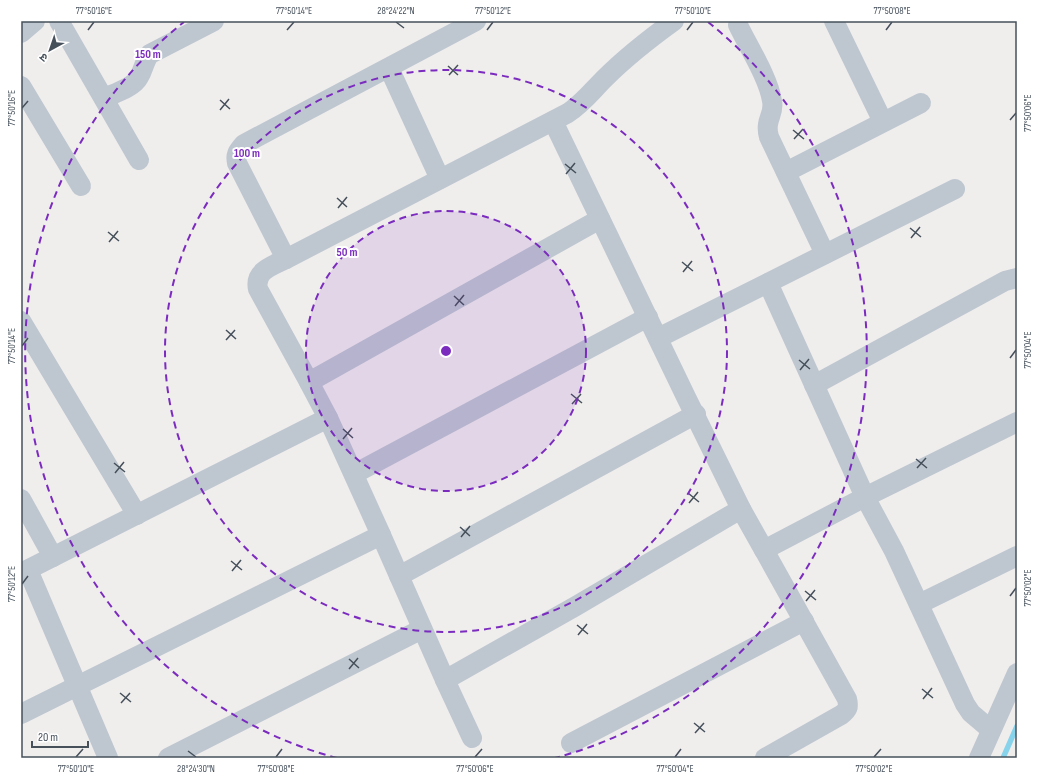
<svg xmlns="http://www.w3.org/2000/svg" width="1038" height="779" font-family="'Sofia Sans Condensed','Noto Sans Devanagari',sans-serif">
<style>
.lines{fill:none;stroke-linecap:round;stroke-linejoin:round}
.stream{stroke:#88d3ec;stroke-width:5.5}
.minor{stroke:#bec7d0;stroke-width:20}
.ticks{fill:none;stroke:#46505b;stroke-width:1.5}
.ring{fill:none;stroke:#7b2cbf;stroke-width:2;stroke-dasharray:7 5}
.centre{fill:#7b2cbf;stroke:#fff;stroke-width:2}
.ring-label{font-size:12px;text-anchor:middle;font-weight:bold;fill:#7b2cbf;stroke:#fff;stroke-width:4;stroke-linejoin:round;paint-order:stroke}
.neatline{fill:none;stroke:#46505b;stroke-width:1.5}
.ticks-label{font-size:10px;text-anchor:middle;fill:#46505b}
</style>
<rect width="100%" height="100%" fill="#f0eded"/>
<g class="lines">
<polyline class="stream" points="1003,758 1017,726"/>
<g class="minor">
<polyline points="59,21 139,160"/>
<polyline points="834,21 883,122"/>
<path d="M738 25C748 46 769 79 772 101 775 115 764 119 769 137L825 254"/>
<polyline points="21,33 35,21"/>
<polyline points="389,68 440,179"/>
<polyline points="21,86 81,186"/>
<path d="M104 98C115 93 133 88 139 77 144 69 144 61 150 54L214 21"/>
<polyline points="553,121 686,397 741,509 764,550 865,497 894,551 965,704 971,713 991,730"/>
<polyline points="786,172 921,103"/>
<path d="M286 259 237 163C235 154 238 151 244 144L476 21"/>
<polyline points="768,283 865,497 1017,422"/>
<polyline points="21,321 137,515"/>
<polyline points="658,338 955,189"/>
<path d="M309 382 258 289C254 271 272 266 286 259L568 113C583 103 592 91 604 79 626 57 649 39 674 21"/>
<polyline points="814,385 1005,281 1017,278"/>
<polyline points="354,474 648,317"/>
<polyline points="21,499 53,557"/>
<polyline points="381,535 328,418 309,382 600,219"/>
<path d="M764 550 847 699C849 707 848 710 841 715L765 758"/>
<polyline points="28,570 108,758"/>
<polyline points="21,573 328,418"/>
<polyline points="399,576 696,414"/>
<polyline points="919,604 1017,556"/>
<polyline points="21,714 381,535 445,680"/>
<polyline points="472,738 445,680 576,606 741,509"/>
<polyline points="571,743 804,621"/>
<polyline points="168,758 422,629"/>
<polyline points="979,758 1017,673"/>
</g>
</g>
<path class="ticks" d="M396 22 404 28M88 30 94 22M287 30 294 22M487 30 493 22M687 30 693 22M886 30 892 22M448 66 458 75M449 75 458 65M220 100 230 109M22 108 28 101M220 110 229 99M1010 120 1016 113M793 130 804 139M794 139 803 129M565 164 576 173M566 174 575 163M337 198 347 207M338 208 347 197M910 228 921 237M108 232 119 241M911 238 920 227M109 242 118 231M682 262 693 271M683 272 692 261M454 296 464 305M455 306 464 295M226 330 236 339M226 340 235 330M22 346 28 338M1010 358 1016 350M799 360 810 369M800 370 809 359M571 394 582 403M572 404 581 394M343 429 353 438M343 439 352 428M916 459 927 468M114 463 125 472M917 468 926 458M115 473 124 462M688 493 699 502M689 503 698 492M460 527 470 536M461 537 470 526M231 561 242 570M232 571 241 560M22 584 28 576M805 591 816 600M1010 596 1016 588M806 601 815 590M577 625 588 634M578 635 587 624M349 659 359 668M349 669 358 658M922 689 933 698M120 693 131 702M923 699 932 688M121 703 130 693M694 723 705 732M695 733 704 723M188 751 196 757M76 757 83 749M276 757 282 749M475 757 482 749M675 757 681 749M874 757 881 749"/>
<circle cx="446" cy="351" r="140" fill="#7b2cbf" fill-opacity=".12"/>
<g class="ring">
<circle cx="446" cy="351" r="140"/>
<circle cx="446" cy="351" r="281"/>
<path d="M337 758A421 421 0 0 1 184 22M708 22A421 421 0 0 1 555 758"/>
</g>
<circle cx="446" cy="351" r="6" class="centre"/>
<g class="ring-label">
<text x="148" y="58">150 m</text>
<text x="247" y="157">100 m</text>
<text x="347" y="256">50 m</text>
</g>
<rect width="1038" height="779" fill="none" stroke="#ffffff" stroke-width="44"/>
<g transform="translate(50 50) rotate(220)" stroke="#ffffff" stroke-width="3" paint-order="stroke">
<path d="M0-3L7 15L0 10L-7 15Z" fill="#46505b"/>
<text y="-6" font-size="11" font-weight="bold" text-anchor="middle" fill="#46505b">उ</text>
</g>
<path d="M32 741v6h56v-6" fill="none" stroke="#46505b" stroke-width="2"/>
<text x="38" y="741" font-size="12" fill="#46505b" stroke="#ffffff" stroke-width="3" paint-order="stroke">20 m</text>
<rect x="22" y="22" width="994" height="735" class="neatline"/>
<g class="ticks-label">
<text x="94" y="14">77°50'16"E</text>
<text x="294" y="14">77°50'14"E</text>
<text x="396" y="14">28°24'22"N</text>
<text x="493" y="14">77°50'12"E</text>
<text x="693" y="14">77°50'10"E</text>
<text x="892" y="14">77°50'08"E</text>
<text transform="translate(11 108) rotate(-90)" y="4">77°50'16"E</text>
<text transform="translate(1027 113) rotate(-90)" y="4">77°50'06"E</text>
<text transform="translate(11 346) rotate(-90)" y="4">77°50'14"E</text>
<text transform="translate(1027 350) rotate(-90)" y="4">77°50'04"E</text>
<text transform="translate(11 584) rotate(-90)" y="4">77°50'12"E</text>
<text transform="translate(1027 588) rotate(-90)" y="4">77°50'02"E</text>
<text x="76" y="772">77°50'10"E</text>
<text x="196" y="772">28°24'30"N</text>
<text x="276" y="772">77°50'08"E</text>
<text x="475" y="772">77°50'06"E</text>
<text x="675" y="772">77°50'04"E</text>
<text x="874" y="772">77°50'02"E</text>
</g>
</svg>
